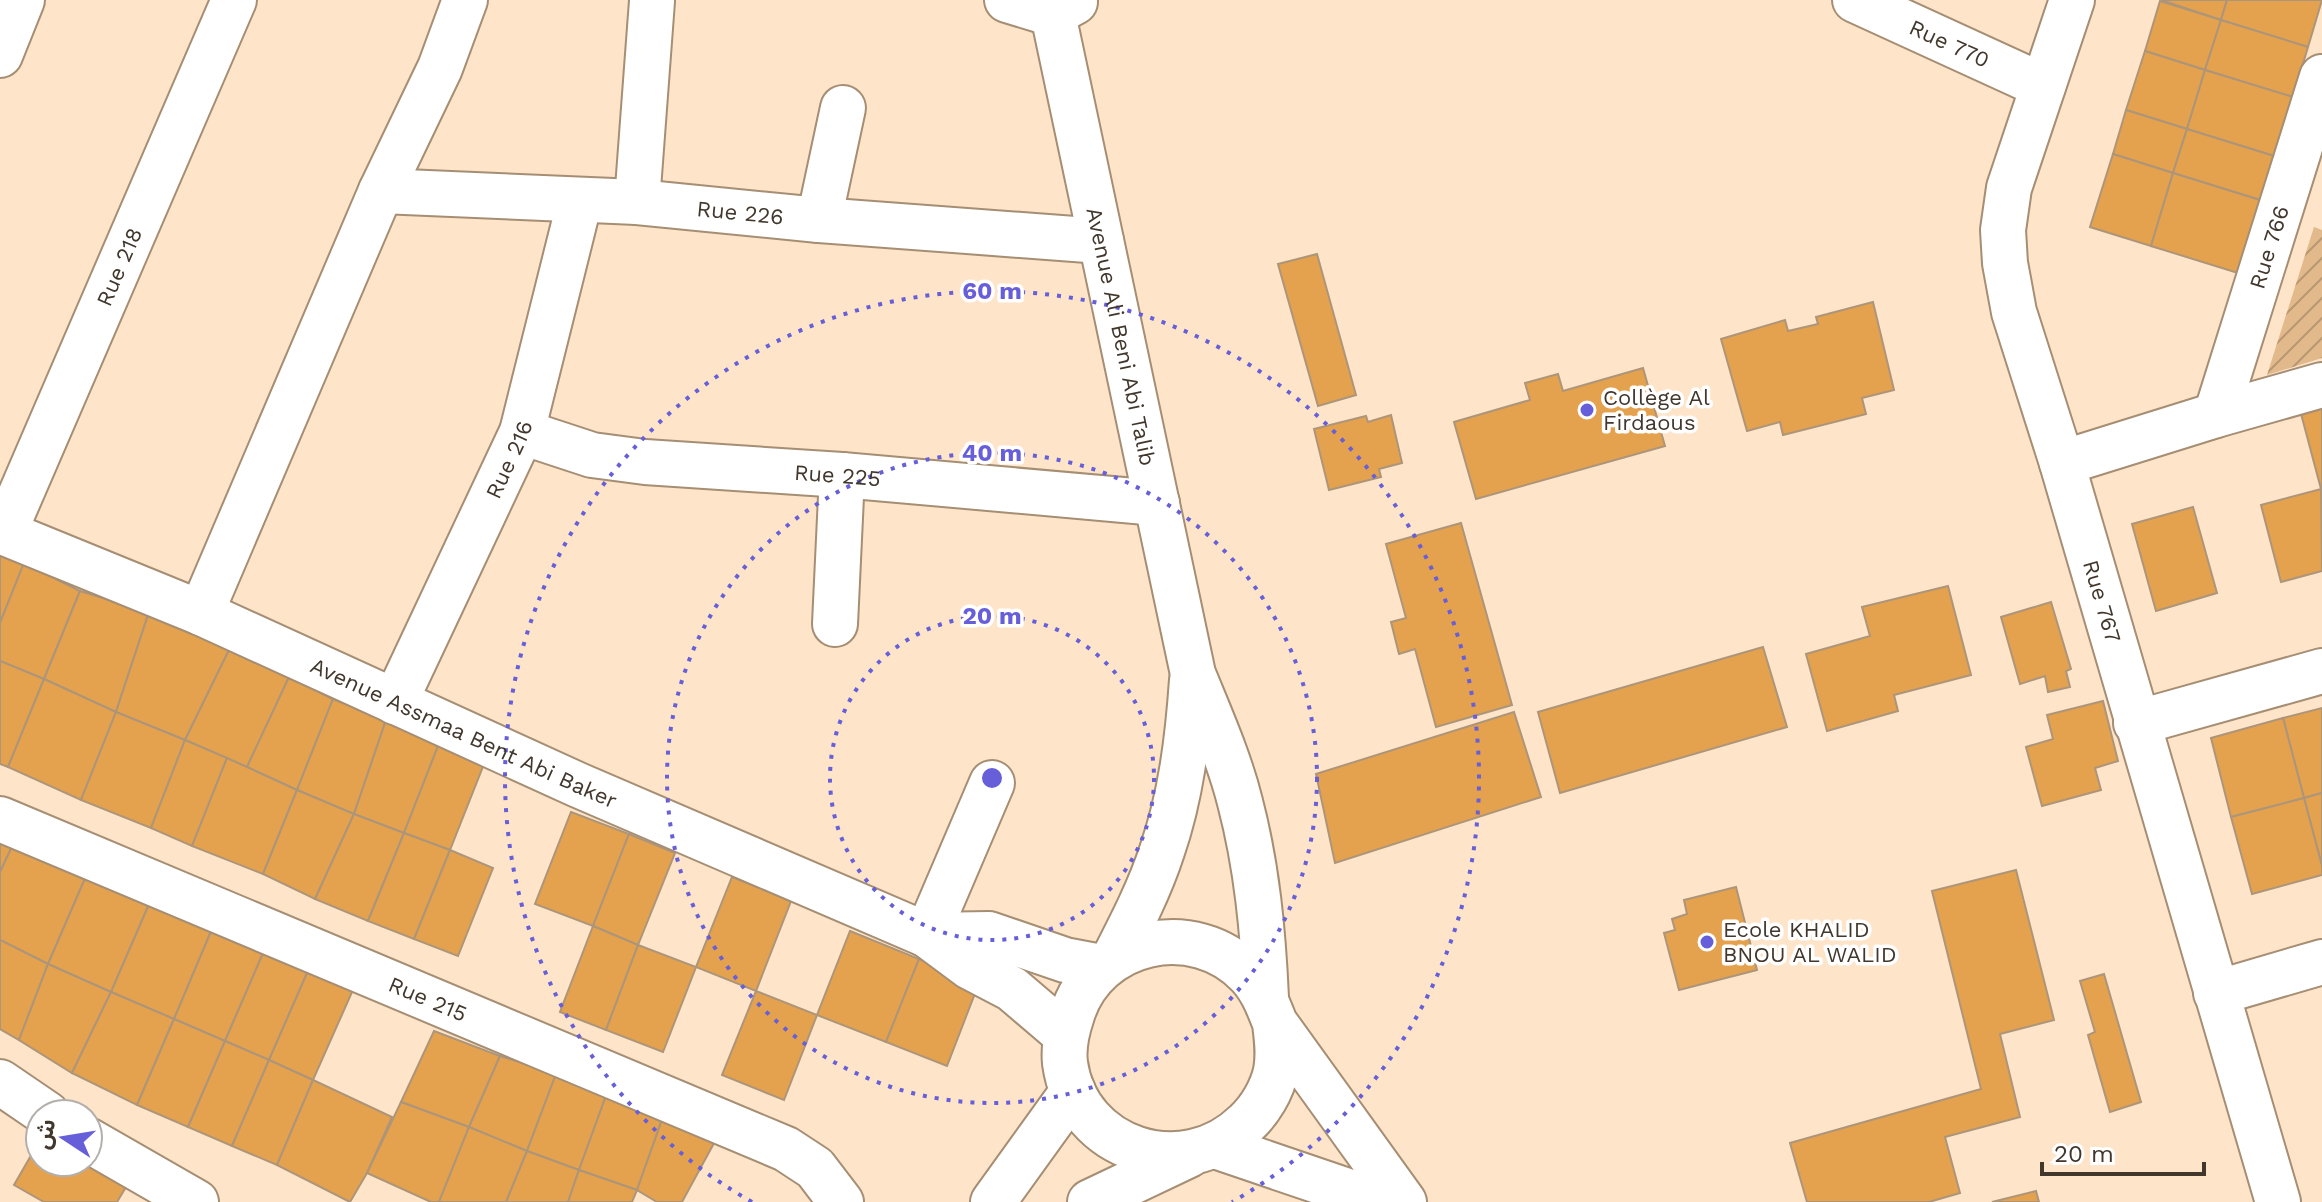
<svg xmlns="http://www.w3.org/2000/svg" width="2322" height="1202" font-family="'Work Sans','Noto Sans Arabic',sans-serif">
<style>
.garden{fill:url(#garden-furrows)}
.building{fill:#e5a24e;stroke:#ad957a;stroke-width:2}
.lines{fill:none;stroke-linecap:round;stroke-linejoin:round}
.minor-casing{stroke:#a58e73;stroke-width:48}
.minor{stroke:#fff;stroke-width:44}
.ring{fill:none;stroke:#665fd9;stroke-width:4;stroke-dasharray:4 8}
.poi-dot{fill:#665fd9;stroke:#fff;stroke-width:3}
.labels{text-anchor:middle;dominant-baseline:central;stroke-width:7;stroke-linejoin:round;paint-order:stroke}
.street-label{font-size:22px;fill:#41372c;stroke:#fff}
.poi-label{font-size:22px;fill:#41372c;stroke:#fff;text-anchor:start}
.centre{fill:#665fd9;stroke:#fff;stroke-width:4}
.ring-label{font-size:24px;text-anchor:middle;font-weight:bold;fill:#665fd9;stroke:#fff;stroke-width:7;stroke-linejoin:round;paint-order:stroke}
</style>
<defs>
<pattern id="garden-furrows" width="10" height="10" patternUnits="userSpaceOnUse" patternTransform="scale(2)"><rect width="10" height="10" fill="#e1b98b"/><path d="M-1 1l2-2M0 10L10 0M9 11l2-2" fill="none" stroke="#b89772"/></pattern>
</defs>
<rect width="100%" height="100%" fill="#fee4c8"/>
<polygon class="garden" points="2314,227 2322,230 2322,358 2267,375"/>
<g class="building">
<polygon points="2161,0 2227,0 2221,20"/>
<polygon points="2227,0 2322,0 2308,47 2221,20"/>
<polygon points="2160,1 2221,20 2205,70 2145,51"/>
<polygon points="2221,20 2308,47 2293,97 2205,70"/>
<polygon points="2145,51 2205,70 2187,129 2126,110"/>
<polygon points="2205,70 2293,97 2274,156 2187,129"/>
<polygon points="2126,110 2187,129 2173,173 2113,154"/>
<polygon points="2187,129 2274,156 2260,200 2173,173"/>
<polygon points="2113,154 2173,173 2151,246 2090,227"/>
<polygon points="2173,173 2260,200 2238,273 2151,246"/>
<polygon points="1317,254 1356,395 1318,406 1278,264"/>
<polygon points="1873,302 1894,390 1862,398 1866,414 1783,435 1780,422 1747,431 1721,339 1785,320 1788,331 1818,324 1816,317"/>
<polygon points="1643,368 1665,446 1476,499 1454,422 1530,400 1525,383 1558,374 1563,391"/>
<polygon points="2322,404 2322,489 2321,489 2300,410"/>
<polygon points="1391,415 1402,463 1379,469 1381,477 1329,490 1314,429 1366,416 1368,422"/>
<polygon points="2321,489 2322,571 2281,582 2261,505"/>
<polygon points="2193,507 2217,593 2156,611 2132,524"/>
<polygon points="1461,523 1512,705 1436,727 1415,649 1399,654 1391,622 1406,618 1386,544"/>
<polygon points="0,553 24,563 0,623"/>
<polygon points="24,563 80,591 44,679 0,661 0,623"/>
<polygon points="1948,586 1971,675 1894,695 1898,711 1827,731 1806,654 1870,636 1862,607"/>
<polygon points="80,591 149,612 116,712 44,679"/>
<polygon points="2051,602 2071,669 2066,671 2070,687 2048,692 2045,676 2020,684 2001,617"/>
<polygon points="149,612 229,650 185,740 116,712"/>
<polygon points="1763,647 1787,727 1560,793 1538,712"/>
<polygon points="229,650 289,677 247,767 185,740"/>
<polygon points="0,661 44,679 8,767 0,764"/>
<polygon points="289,677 333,699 297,790 247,767"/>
<polygon points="44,679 116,712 81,800 8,767"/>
<polygon points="333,699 386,720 354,814 297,790"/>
<polygon points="2103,701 2118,761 2095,768 2101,790 2042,806 2026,747 2053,739 2047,715"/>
<polygon points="2322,708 2322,793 2304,798 2283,718"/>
<polygon points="116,712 185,740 151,828 81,800"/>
<polygon points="1514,712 1541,797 1335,863 1316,774"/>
<polygon points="2283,718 2304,798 2231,817 2211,738"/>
<polygon points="386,720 440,741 404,833 354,814"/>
<polygon points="185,740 227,758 192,846 151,828"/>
<polygon points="440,741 486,759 450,850 404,833"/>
<polygon points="227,758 297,790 263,874 192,846"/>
<polygon points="297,790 354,814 315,899 263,874"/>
<polygon points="2322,793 2322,866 2304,798"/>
<polygon points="2304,798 2322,866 2322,875 2252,894 2231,817"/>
<polygon points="571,812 629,834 593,926 535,904"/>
<polygon points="354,814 404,833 368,921 315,899"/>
<polygon points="0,829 17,836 0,872"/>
<polygon points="404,833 450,850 414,939 368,921"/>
<polygon points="629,834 675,853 638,945 593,926"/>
<polygon points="17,836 90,867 48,964 0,940 0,872"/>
<polygon points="450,850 493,868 458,956 414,939"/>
<polygon points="90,867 153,895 111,992 48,964"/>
<polygon points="2016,870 2054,1020 2000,1034 2020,1117 1945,1137 1960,1193 1929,1202 1807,1202 1790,1143 1981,1089 1932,891"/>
<polygon points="732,877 791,901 756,991 696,967"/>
<polygon points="1736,887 1757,970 1679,990 1664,933 1675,930 1672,919 1687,914 1684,900"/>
<polygon points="153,895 215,922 174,1019 111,992"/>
<polygon points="215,922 267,944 225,1041 174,1019"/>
<polygon points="593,926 638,945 606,1030 560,1012"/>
<polygon points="850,931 919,959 886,1042 817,1015"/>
<polygon points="0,940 48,964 19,1040 0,1029"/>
<polygon points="267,944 311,964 269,1060 225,1041"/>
<polygon points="638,945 696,967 663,1052 606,1030"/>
<polygon points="919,959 979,983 947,1066 886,1042"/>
<polygon points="48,964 111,992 72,1073 19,1040"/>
<polygon points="311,964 356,983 313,1080 269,1060"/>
<polygon points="2104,974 2141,1102 2110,1112 2088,1035 2095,1032 2080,981"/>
<polygon points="756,991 817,1015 784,1100 722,1075"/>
<polygon points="111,992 174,1019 137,1105 72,1073"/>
<polygon points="174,1019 225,1041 188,1127 137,1105"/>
<polygon points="434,1031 500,1056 469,1127 401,1102"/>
<polygon points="225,1041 269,1060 232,1146 188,1127"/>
<polygon points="500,1056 556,1074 527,1151 469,1127"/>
<polygon points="269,1060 313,1080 277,1165 232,1146"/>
<polygon points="556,1074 607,1093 579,1170 527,1151"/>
<polygon points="313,1080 392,1117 367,1173 350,1202 277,1165"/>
<polygon points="607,1093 664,1114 637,1190 579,1170"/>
<polygon points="401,1102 469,1127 439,1202 431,1202 367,1173"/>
<polygon points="664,1114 719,1134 682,1202 657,1202 637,1190"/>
<polygon points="469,1127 527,1151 506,1202 439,1202"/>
<polygon points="40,1140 40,1162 88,1162 132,1177 117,1202 44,1202 14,1185"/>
<polygon points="527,1151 579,1170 568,1202 506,1202"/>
<polygon points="579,1170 637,1190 632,1202 568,1202"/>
<polygon points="2036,1191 2039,1202 1992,1202"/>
</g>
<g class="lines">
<g class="minor-casing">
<g id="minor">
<polyline points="1007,0 1053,14 1075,2"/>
<path id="s1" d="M1050 0 1193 674C1210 716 1229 758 1240 802 1257 867 1263 931 1266 998"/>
<path id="s2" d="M1855 0 2043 86"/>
<path id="s3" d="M2072 0 2009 188 2003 230 2005 263 2014 312 2062 463 2278 1202"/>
<polyline points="0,55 22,0"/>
<path id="s4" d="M381 191 637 202 819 220 1101 241"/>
<polyline points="637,202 652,1"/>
<polyline points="819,220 843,108"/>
<path id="s5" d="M2216 415 2322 77"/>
<path id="s6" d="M522 432 592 455 645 462 842 475 1157 503"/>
<polyline points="2062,463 2216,415 2322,385"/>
<path id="s7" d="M0 531 201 613 578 785 927 935 970 967 1012 989 1066 1035"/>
<path id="s8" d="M4 533 234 0"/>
<polyline points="201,613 381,191 440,68 465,0"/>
<polyline points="835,624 842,475"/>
<path id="s9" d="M395 702 522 432 580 200"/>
<polyline points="2136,723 2322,671"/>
<path id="s10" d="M0 819 786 1149 815 1168 841 1202"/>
<polyline points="927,935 989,934 1065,960 1102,967"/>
<polyline points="927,935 992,783"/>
<path d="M1114 958C1132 923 1150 888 1162 851 1181 796 1188 738 1192 680"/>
<polyline points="2216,993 2322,962"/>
<path d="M1275 1023C1277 1039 1279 1055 1276 1071 1272 1090 1260 1110 1246 1123 1184 1184 1077 1151 1065 1063 1063 1046 1067 1030 1072 1015 1095 939 1194 917 1249 975 1262 989 1268 1005 1275 1023L1404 1202"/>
<polyline points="0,1082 47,1114"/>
<polyline points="88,1140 196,1202"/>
<polyline points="1215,1146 1380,1202"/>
<polyline points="993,1202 1073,1091"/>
<polyline points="1090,1202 1189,1155"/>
</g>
</g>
<use href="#minor" class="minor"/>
</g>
<g class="ring">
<circle cx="992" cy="778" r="162"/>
<circle cx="992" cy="778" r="325"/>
<path d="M752 1202A487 487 0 1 1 1232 1202"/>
</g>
<g class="poi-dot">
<circle cx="1587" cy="410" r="8"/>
<circle cx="1707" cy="942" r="8"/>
</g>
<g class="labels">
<g class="street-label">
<text stroke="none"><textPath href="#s2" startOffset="104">Rue 770</textPath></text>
<text stroke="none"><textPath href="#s4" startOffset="360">Rue 226</textPath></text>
<text stroke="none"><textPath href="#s5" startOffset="176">Rue 766</textPath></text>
<text stroke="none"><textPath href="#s8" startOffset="290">Rue 218</textPath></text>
<text stroke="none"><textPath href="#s1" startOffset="344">Avenue Ali Beni Abi Talib</textPath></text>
<text stroke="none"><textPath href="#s9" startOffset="268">Rue 216</textPath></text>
<text stroke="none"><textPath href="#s6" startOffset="320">Rue 225</textPath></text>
<text stroke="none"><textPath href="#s3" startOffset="626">Rue 767</textPath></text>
<text stroke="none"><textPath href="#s7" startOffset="506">Avenue Assmaa Bent Abi Baker</textPath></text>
<text stroke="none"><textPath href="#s10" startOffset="464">Rue 215</textPath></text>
</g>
<g class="poi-label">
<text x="1603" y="397">Collège Al<tspan x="1603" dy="25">Firdaous</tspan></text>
<text x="1723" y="929">Ecole KHALID<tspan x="1723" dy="25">BNOU AL WALID</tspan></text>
</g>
</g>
<circle cx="992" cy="778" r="12" class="centre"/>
<g class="ring-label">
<text x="992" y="299">60 m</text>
<text x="992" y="461">40 m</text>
<text x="992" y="624">20 m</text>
</g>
<g transform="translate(64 1138) rotate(282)"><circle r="38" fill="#ffffff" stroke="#b3afab" stroke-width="2"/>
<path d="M0-6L14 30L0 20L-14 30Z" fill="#665fd9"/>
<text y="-12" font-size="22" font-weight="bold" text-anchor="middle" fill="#41372c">ش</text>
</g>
<path d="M2042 1162v12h162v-12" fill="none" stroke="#41372c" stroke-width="4"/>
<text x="2054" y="1162" font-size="24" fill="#41372c" stroke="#ffffff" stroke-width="6" paint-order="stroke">20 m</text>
</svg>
